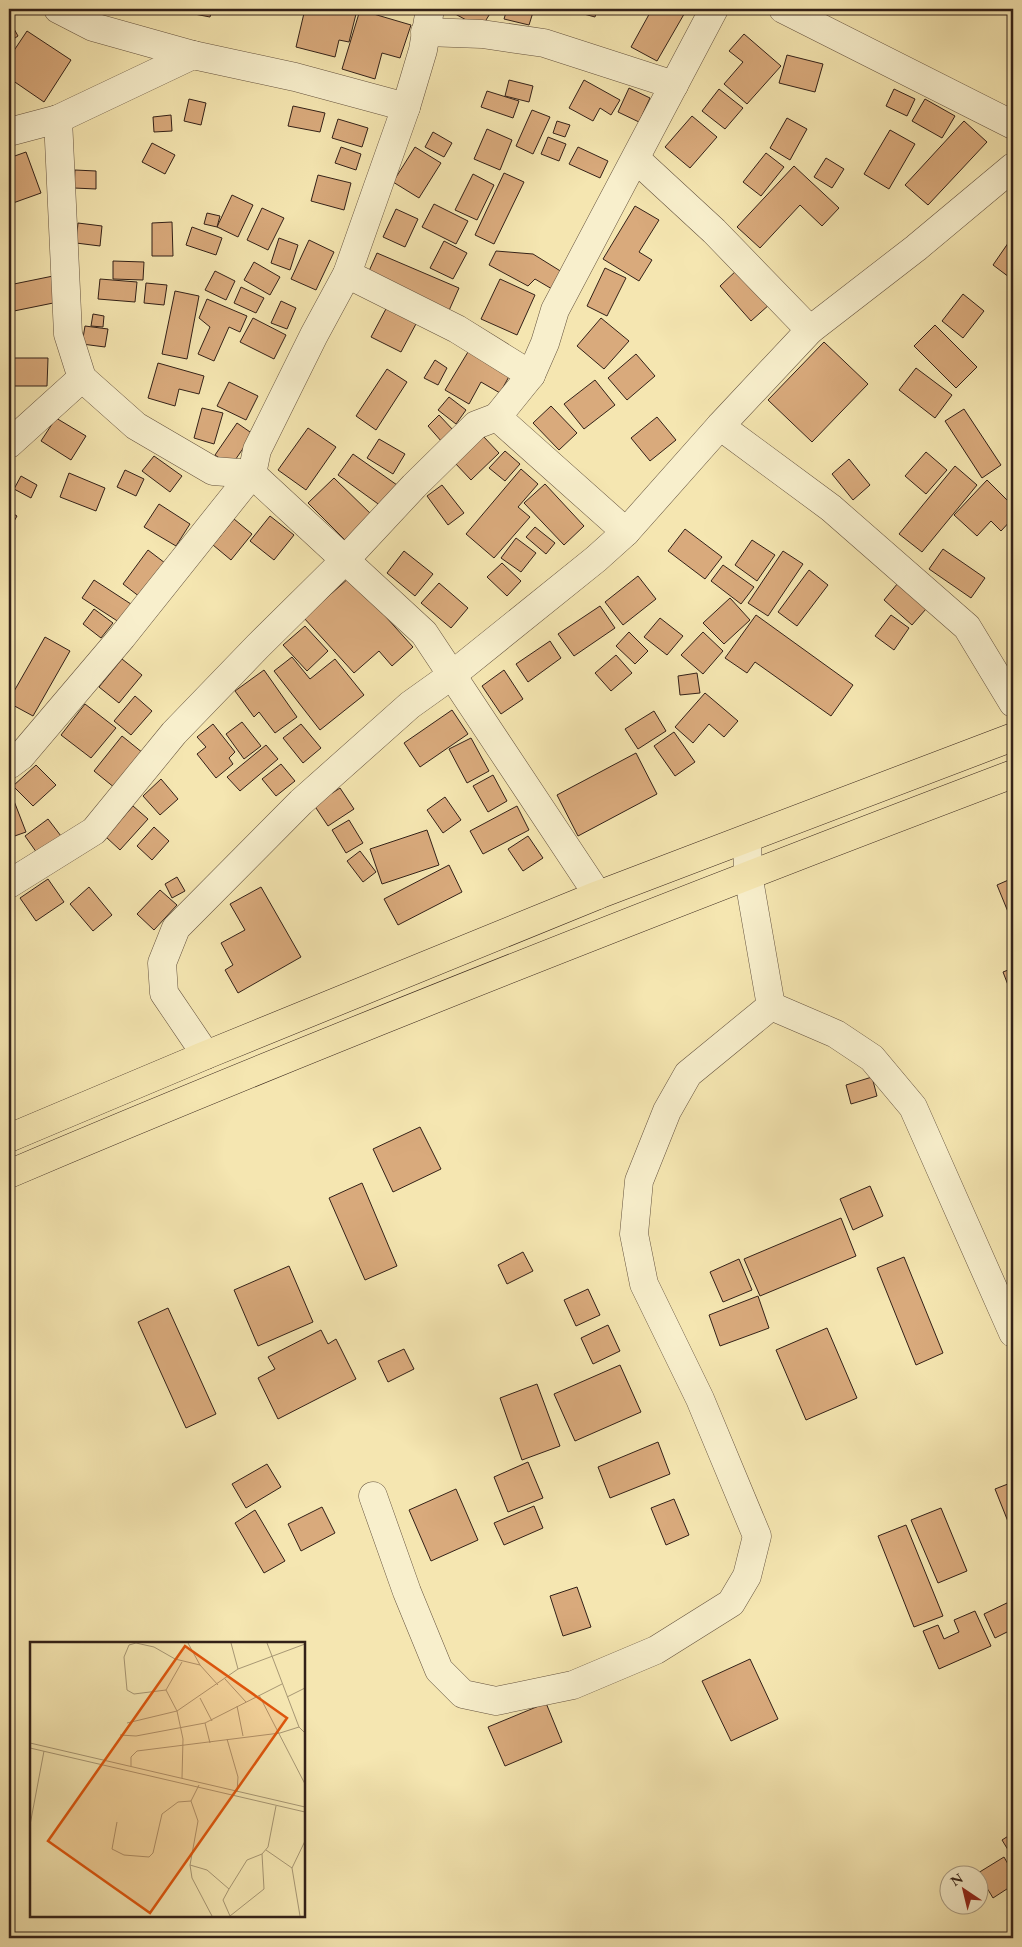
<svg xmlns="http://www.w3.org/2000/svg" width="1022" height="1947" font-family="'EB Garamond',serif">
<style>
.building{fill:#d9aa7c;stroke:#332118}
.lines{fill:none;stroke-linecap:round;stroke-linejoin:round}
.street-casing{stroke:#64523e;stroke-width:29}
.primary-casing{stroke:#332118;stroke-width:29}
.street{stroke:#f8efcc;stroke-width:28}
.primary{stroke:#f5e6b1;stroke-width:28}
.inset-road{fill:none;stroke:#a79774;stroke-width:1}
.view{fill:#df560d;fill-opacity:0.15;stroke:#df560d;stroke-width:2.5}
.inset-edge{fill:none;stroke:#332118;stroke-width:2.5}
</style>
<rect width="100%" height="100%" fill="#f5e6b1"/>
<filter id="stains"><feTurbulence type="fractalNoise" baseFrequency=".004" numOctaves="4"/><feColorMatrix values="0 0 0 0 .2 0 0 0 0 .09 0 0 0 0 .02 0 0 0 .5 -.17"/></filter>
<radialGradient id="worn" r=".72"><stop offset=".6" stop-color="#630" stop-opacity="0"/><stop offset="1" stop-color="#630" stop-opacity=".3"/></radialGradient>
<g class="building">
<polygon points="168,9 212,9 210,17"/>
<polygon points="305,9 335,9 356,14 349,42 339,40 335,57 296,47"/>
<polygon points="446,9 485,9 491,12 481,28"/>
<polygon points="507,9 534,9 529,25 504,19"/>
<polygon points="581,9 597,9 595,17 580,13"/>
<polygon points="652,9 687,9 657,61 631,47"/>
<polygon points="360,10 411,25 400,58 382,53 375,79 342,69"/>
<polygon points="9,20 18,36 9,42"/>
<polygon points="27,31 71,60 44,102 9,78 9,58"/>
<polygon points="744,34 781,66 747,104 724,84 743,62 729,51"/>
<polygon points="787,55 823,64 815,92 779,83"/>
<polygon points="509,80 533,86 529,102 505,96"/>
<polygon points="584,80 620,100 611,115 600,108 593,121 569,108"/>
<polygon points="629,88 650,98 639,122 618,112"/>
<polygon points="719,89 743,108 725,129 702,111"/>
<polygon points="894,89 915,99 907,116 886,106"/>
<polygon points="487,91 519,101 513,118 481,107"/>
<polygon points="189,99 206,103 201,125 184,121"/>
<polygon points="925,99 955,116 942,138 912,121"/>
<polygon points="293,106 325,113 320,132 288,126"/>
<polygon points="532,110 550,117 533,154 516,146"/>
<polygon points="171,115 172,131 154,132 153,117"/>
<polygon points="692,116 717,137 690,168 665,147"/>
<polygon points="787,118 807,129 790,160 770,148"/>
<polygon points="338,119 368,128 362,147 332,138"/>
<polygon points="557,121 570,125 565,137 553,133"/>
<polygon points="964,121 987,142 928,205 905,185"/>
<polygon points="487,129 512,140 500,170 474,159"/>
<polygon points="890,130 915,144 889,189 864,174"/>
<polygon points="433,132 452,143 444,157 425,147"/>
<polygon points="548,137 566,144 559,161 541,154"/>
<polygon points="152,143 175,155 165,174 142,162"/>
<polygon points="341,147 361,154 356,170 335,163"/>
<polygon points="415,147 441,163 419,198 393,182"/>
<polygon points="578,147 608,161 600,178 569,164"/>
<polygon points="26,152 41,193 13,203 9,190 9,158"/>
<polygon points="766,153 784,167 761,196 743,182"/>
<polygon points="826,158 844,169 832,188 814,177"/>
<polygon points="794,166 839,208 822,226 800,205 760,248 737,227"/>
<polygon points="75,170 96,171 96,189 74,188"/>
<polygon points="504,173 524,182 494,244 475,235"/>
<polygon points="473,174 494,185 477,220 455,210"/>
<polygon points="318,175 351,183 344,210 311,201"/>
<polygon points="232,195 253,205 238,237 217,227"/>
<polygon points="434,204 468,221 456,244 422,227"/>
<polygon points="635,206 659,220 639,252 652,260 639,281 603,259"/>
<polygon points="262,208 284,218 268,250 247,240"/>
<polygon points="396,209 418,219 405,247 383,237"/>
<polygon points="207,213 220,216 217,227 204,224"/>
<polygon points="172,222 173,256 152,256 152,223"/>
<polygon points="78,223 102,226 100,246 76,243"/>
<polygon points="192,227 222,238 216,255 186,245"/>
<polygon points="1013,236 1013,280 993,265"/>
<polygon points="279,238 298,245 290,270 271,263"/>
<polygon points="309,240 334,252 316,290 291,279"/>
<polygon points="444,241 467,253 453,279 430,268"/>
<polygon points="496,251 533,254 562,272 552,289 535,279 528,286 489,265"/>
<polygon points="377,253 459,288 447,315 365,280"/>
<polygon points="113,261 144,262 143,280 113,279"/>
<polygon points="254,262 280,277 270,295 244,280"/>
<polygon points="605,268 626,278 607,316 587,306"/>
<polygon points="738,269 770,304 751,321 720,286"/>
<polygon points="215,271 235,281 226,300 205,290"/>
<polygon points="58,275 63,301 9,312 9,285"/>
<polygon points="100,279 137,282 135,302 98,299"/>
<polygon points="500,279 535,295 517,335 481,319"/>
<polygon points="146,283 167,285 164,305 144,303"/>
<polygon points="241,287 264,298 256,313 234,303"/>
<polygon points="175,291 199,296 187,359 162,354"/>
<polygon points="963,294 984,311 963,338 942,321"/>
<polygon points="207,299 247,316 240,332 229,327 214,361 198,354 210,327 199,318"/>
<polygon points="281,301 296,308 287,329 271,323"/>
<polygon points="387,307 417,322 401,352 371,337"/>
<polygon points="93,314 104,316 103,327 91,326"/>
<polygon points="253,318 286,335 274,359 240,342"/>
<polygon points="601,318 629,341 604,369 577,346"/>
<polygon points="935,325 977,367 956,388 914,346"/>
<polygon points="85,326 108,329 105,347 82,344"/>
<polygon points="824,342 868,384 812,442 768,400"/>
<polygon points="471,347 512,371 500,393 481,382 469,404 445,390"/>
<polygon points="636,354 655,376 627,400 608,378"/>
<polygon points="11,358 48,358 47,386 10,386"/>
<polygon points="435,360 447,368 438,385 424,378"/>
<polygon points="158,363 204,376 199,394 179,389 175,406 148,398"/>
<polygon points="916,368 952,395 935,418 899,390"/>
<polygon points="387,369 407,382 376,430 356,416"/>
<polygon points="595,380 615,405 584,429 564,404"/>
<polygon points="229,382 258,396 246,420 217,406"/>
<polygon points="449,397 466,410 456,424 438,410"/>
<polygon points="551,406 577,433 559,450 533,423"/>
<polygon points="202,408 223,413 214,444 194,438"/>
<polygon points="964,409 1001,465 982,478 945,421"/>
<polygon points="439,415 454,431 442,442 428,426"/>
<polygon points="657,417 676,440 650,461 631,438"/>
<polygon points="56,418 86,436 71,460 41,441"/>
<polygon points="237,423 253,434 231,466 215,455"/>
<polygon points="308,428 336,447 306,490 278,470"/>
<polygon points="483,436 499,453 471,480 455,463"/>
<polygon points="379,439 405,454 393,474 367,458"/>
<polygon points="505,451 520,464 505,481 489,468"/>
<polygon points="926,452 947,470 926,494 905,476"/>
<polygon points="353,454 397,485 381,506 338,475"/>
<polygon points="154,456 182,476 170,492 142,471"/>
<polygon points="849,459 870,485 853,500 832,474"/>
<polygon points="955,466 977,485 922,552 899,534"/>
<polygon points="521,469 538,484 518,507 530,517 494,558 466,534"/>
<polygon points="125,470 144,479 136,496 117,487"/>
<polygon points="69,473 105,488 96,511 60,497"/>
<polygon points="21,476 37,485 31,498 14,489"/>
<polygon points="334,478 374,517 348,543 308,503"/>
<polygon points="987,480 1013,506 1013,518 1001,531 991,521 977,536 954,515"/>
<polygon points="545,484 584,526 564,545 524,503"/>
<polygon points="442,485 464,513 448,525 427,496"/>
<polygon points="159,504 190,524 176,546 144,527"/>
<polygon points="9,511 17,516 9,530"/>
<polygon points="270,516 294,535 274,560 250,541"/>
<polygon points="234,519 252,534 231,560 213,545"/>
<polygon points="535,527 555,543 546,554 526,537"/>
<polygon points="685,529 722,557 705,579 668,551"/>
<polygon points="516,538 536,553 521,572 501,558"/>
<polygon points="752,540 775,555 757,581 735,565"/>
<polygon points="943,549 985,578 971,598 929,569"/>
<polygon points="148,550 165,563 140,597 123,584"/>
<polygon points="404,551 433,574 415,596 387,573"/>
<polygon points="783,551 803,564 768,616 748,603"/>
<polygon points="502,563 521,581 507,596 487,577"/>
<polygon points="723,565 754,587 741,604 711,581"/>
<polygon points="809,570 828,585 797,626 778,612"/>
<polygon points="638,576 656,599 623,625 605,602"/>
<polygon points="350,577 413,647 392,666 379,651 354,673 304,618"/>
<polygon points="94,580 134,606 122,624 82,598"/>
<polygon points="439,583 468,608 451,628 421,603"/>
<polygon points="898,583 926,609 912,625 884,600"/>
<polygon points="730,598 750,620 724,644 703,623"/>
<polygon points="600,606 615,628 574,656 558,634"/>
<polygon points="94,609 113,623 101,638 83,624"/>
<polygon points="756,615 853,685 831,716 755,662 747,673 725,658"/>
<polygon points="891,615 909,628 894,650 875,636"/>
<polygon points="660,618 683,636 667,655 644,637"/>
<polygon points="305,626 328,651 307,671 283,645"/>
<polygon points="629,632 648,651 635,664 616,646"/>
<polygon points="703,632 723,651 703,674 681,655"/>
<polygon points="45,637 70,651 33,716 9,703 9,700"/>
<polygon points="550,641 561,658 528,682 516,664"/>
<polygon points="616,655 632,673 611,691 595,673"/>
<polygon points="292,657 310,679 335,659 364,695 320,730 274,671"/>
<polygon points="122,659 142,675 119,703 99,687"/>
<polygon points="264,670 297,717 275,733 259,712 254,717 235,691"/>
<polygon points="504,670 523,699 501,714 482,686"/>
<polygon points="697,673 700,693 680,695 678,676"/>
<polygon points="705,693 738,721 724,737 709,724 693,743 675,727"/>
<polygon points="135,696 152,711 131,735 114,721"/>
<polygon points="85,704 116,728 91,758 61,735"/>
<polygon points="452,710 468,734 420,767 404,743"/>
<polygon points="654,711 666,731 638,749 625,729"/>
<polygon points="242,722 261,746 244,759 226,734"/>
<polygon points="213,724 235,752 229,758 233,764 216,778 197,754 206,747 197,737"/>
<polygon points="301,724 321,748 303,763 283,738"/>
<polygon points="674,732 695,762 675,776 654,746"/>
<polygon points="122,736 143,753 115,788 94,771"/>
<polygon points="471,738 489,771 467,783 449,749"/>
<polygon points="266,745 278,759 240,791 227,777"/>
<polygon points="636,753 657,794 578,836 557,795"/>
<polygon points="281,764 295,781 276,796 262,779"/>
<polygon points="36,765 56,785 33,806 13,786"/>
<polygon points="493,775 507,801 488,812 473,786"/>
<polygon points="161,779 178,799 160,815 143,796"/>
<polygon points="340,788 354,809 328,826 314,805"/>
<polygon points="445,797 461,820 443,833 427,810"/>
<polygon points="14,801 26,832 9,838 9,803"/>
<polygon points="133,806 148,819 120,850 106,837"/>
<polygon points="517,806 529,830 483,854 470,831"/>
<polygon points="48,819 61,836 37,853 25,836"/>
<polygon points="349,820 363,843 346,853 332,830"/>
<polygon points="154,827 169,841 152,860 137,846"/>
<polygon points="427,830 439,865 382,884 370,849"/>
<polygon points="528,836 543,858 523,871 508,849"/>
<polygon points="360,851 376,872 363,882 347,861"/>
<polygon points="449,865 462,892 398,925 384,899"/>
<polygon points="177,877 185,891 172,898 165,884"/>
<polygon points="1013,878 1013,924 997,885"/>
<polygon points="48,879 64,902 36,921 20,898"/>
<polygon points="89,887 112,915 93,931 70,904"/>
<polygon points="261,887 301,957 238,993 225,970 233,965 221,943 245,930 230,904"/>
<polygon points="160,890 177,905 154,930 137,914"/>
<polygon points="1013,968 1013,998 1003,972"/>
<polygon points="872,1077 877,1096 851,1104 846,1085"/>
<polygon points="420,1127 441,1169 393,1192 373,1149"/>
<polygon points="362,1183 397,1266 365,1280 329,1198"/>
<polygon points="870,1186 883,1216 853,1230 840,1199"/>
<polygon points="841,1218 856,1256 760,1296 744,1259"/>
<polygon points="523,1252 533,1271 507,1284 498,1265"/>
<polygon points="904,1257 943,1353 916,1365 877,1268"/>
<polygon points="739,1259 752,1290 723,1302 710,1272"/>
<polygon points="289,1266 313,1322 258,1346 234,1290"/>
<polygon points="588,1289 600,1315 576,1326 564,1300"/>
<polygon points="758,1296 769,1328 720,1346 709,1315"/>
<polygon points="168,1308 216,1414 186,1428 138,1322"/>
<polygon points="608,1325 620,1351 593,1364 581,1338"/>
<polygon points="827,1328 857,1398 806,1420 776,1350"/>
<polygon points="321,1330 328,1344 336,1339 356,1379 278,1419 258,1378 275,1369 268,1357"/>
<polygon points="404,1349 414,1369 388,1382 378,1361"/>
<polygon points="620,1365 641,1412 575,1441 554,1394"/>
<polygon points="537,1384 560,1446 522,1460 500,1398"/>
<polygon points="658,1442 670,1474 610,1498 598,1467"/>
<polygon points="528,1462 543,1498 508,1512 494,1477"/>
<polygon points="267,1464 281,1487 246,1508 232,1484"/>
<polygon points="1013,1482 1013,1534 995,1489"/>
<polygon points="456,1489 478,1540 431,1561 409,1510"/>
<polygon points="674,1499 689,1535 666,1545 651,1508"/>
<polygon points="534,1506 543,1528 504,1545 494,1523"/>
<polygon points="322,1507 335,1533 301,1551 288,1524"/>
<polygon points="941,1508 967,1571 938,1583 911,1520"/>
<polygon points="255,1510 285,1561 264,1573 235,1523"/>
<polygon points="906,1525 943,1616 914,1627 878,1536"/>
<polygon points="577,1587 591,1627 563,1636 550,1596"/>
<polygon points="1011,1601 1013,1606 1013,1629 995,1638 984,1614"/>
<polygon points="975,1611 991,1646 939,1669 923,1631 938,1625 944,1639 959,1632 954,1620"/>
<polygon points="750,1659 778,1719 731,1741 702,1681"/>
<polygon points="546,1703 562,1742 505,1766 488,1727"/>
<polygon points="1013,1833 1013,1858 1002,1840"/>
<polygon points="1004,1857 1013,1873 1013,1885 993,1898 978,1873"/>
</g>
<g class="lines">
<g class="street-casing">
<g id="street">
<polyline points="58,9 93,27 193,55"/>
<polyline points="783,9 1013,125"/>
<polyline points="425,32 482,34 544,43 674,85"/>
<polyline points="58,119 68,334 82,378 136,426 213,471 252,474 424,633 598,895"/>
<polyline points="9,132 58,119 193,55 295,77 406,107"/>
<polyline points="636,159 714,231 810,330"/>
<polyline points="347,274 457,329 531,375"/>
<polyline points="720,426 831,508 967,627 1013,703"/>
<polyline points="9,444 82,378"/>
<polyline points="626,532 497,417 531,375 545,343 555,310 714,9"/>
<polyline points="9,765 21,756 122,637 252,474 257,450 314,335 347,274 406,107 423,50 430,9"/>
<polyline points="9,884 94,831 174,733 258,646 345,560 414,486 476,425 497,417"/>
<polyline points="771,1006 836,1034 872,1058 913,1107 1013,1333"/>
<polyline points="206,1055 164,993 162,963 176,928 301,802 410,705 452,675 596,559 626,532 720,426 810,330 916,248 1013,167"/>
<polyline points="373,1496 407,1592 439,1670 463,1694 496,1701 573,1685 656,1650 731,1603 747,1576 757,1536 700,1399 644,1284 634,1234 639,1181 667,1111 688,1074 771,1006 748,874 747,839"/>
</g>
</g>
<g class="primary-casing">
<g id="primary">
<polyline points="9,1138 206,1055 598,895 1013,737"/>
<path d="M9 1174C341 1033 676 902 1013 774"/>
</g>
</g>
<use href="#street" class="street"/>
<use href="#primary" class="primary"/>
</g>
<g transform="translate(30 1642)">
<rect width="275" height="275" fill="#f5e6b1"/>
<path class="inset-road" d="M158 1 170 23M201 1 208 27M237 1 269 85M195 37 216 60M136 48 104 52 97 48 94 15 99 3 106 1 124 5 145 17 170 23 188 43M229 53 275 142M257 55 275 46M170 56 182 79M207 64 213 94M97 81 147 69 208 27 275 2M90 93 106 94 175 81M197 97 208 135 207 150M0 101 275 165M180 101 175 81 252 42M0 106 275 170M101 124V115L107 109 250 91 269 85 275 91M152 136 153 97 147 69 136 48 152 20M161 159 168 179 160 223 162 236 182 274M87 180 82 207 94 213 119 215 123 211 132 172 148 160 161 159 169 143M0 183 14 109M236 208 262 226M160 223 177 228 199 247 193 258 200 274M199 247 217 218 232 212 238 205 246 164M200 274 234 247 232 212M270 274 262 226 275 199"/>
<path class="view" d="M155 4 257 76 120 271 18 199Z"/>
<rect width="275" height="275" class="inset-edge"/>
</g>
<rect width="1022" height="1947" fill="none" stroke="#f5e6b1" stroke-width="30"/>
<rect x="10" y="10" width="1002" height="1927" fill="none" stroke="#332118" stroke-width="2.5"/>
<rect x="15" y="15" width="992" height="1917" fill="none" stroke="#332118"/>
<g transform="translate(964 1890) rotate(325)"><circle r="24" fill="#f8efcc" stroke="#a99d84"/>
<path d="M0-4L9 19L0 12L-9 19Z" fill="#8f2418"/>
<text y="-8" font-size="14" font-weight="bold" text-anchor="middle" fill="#332118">N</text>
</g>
<rect width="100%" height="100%" filter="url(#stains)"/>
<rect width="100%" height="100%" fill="url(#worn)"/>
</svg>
